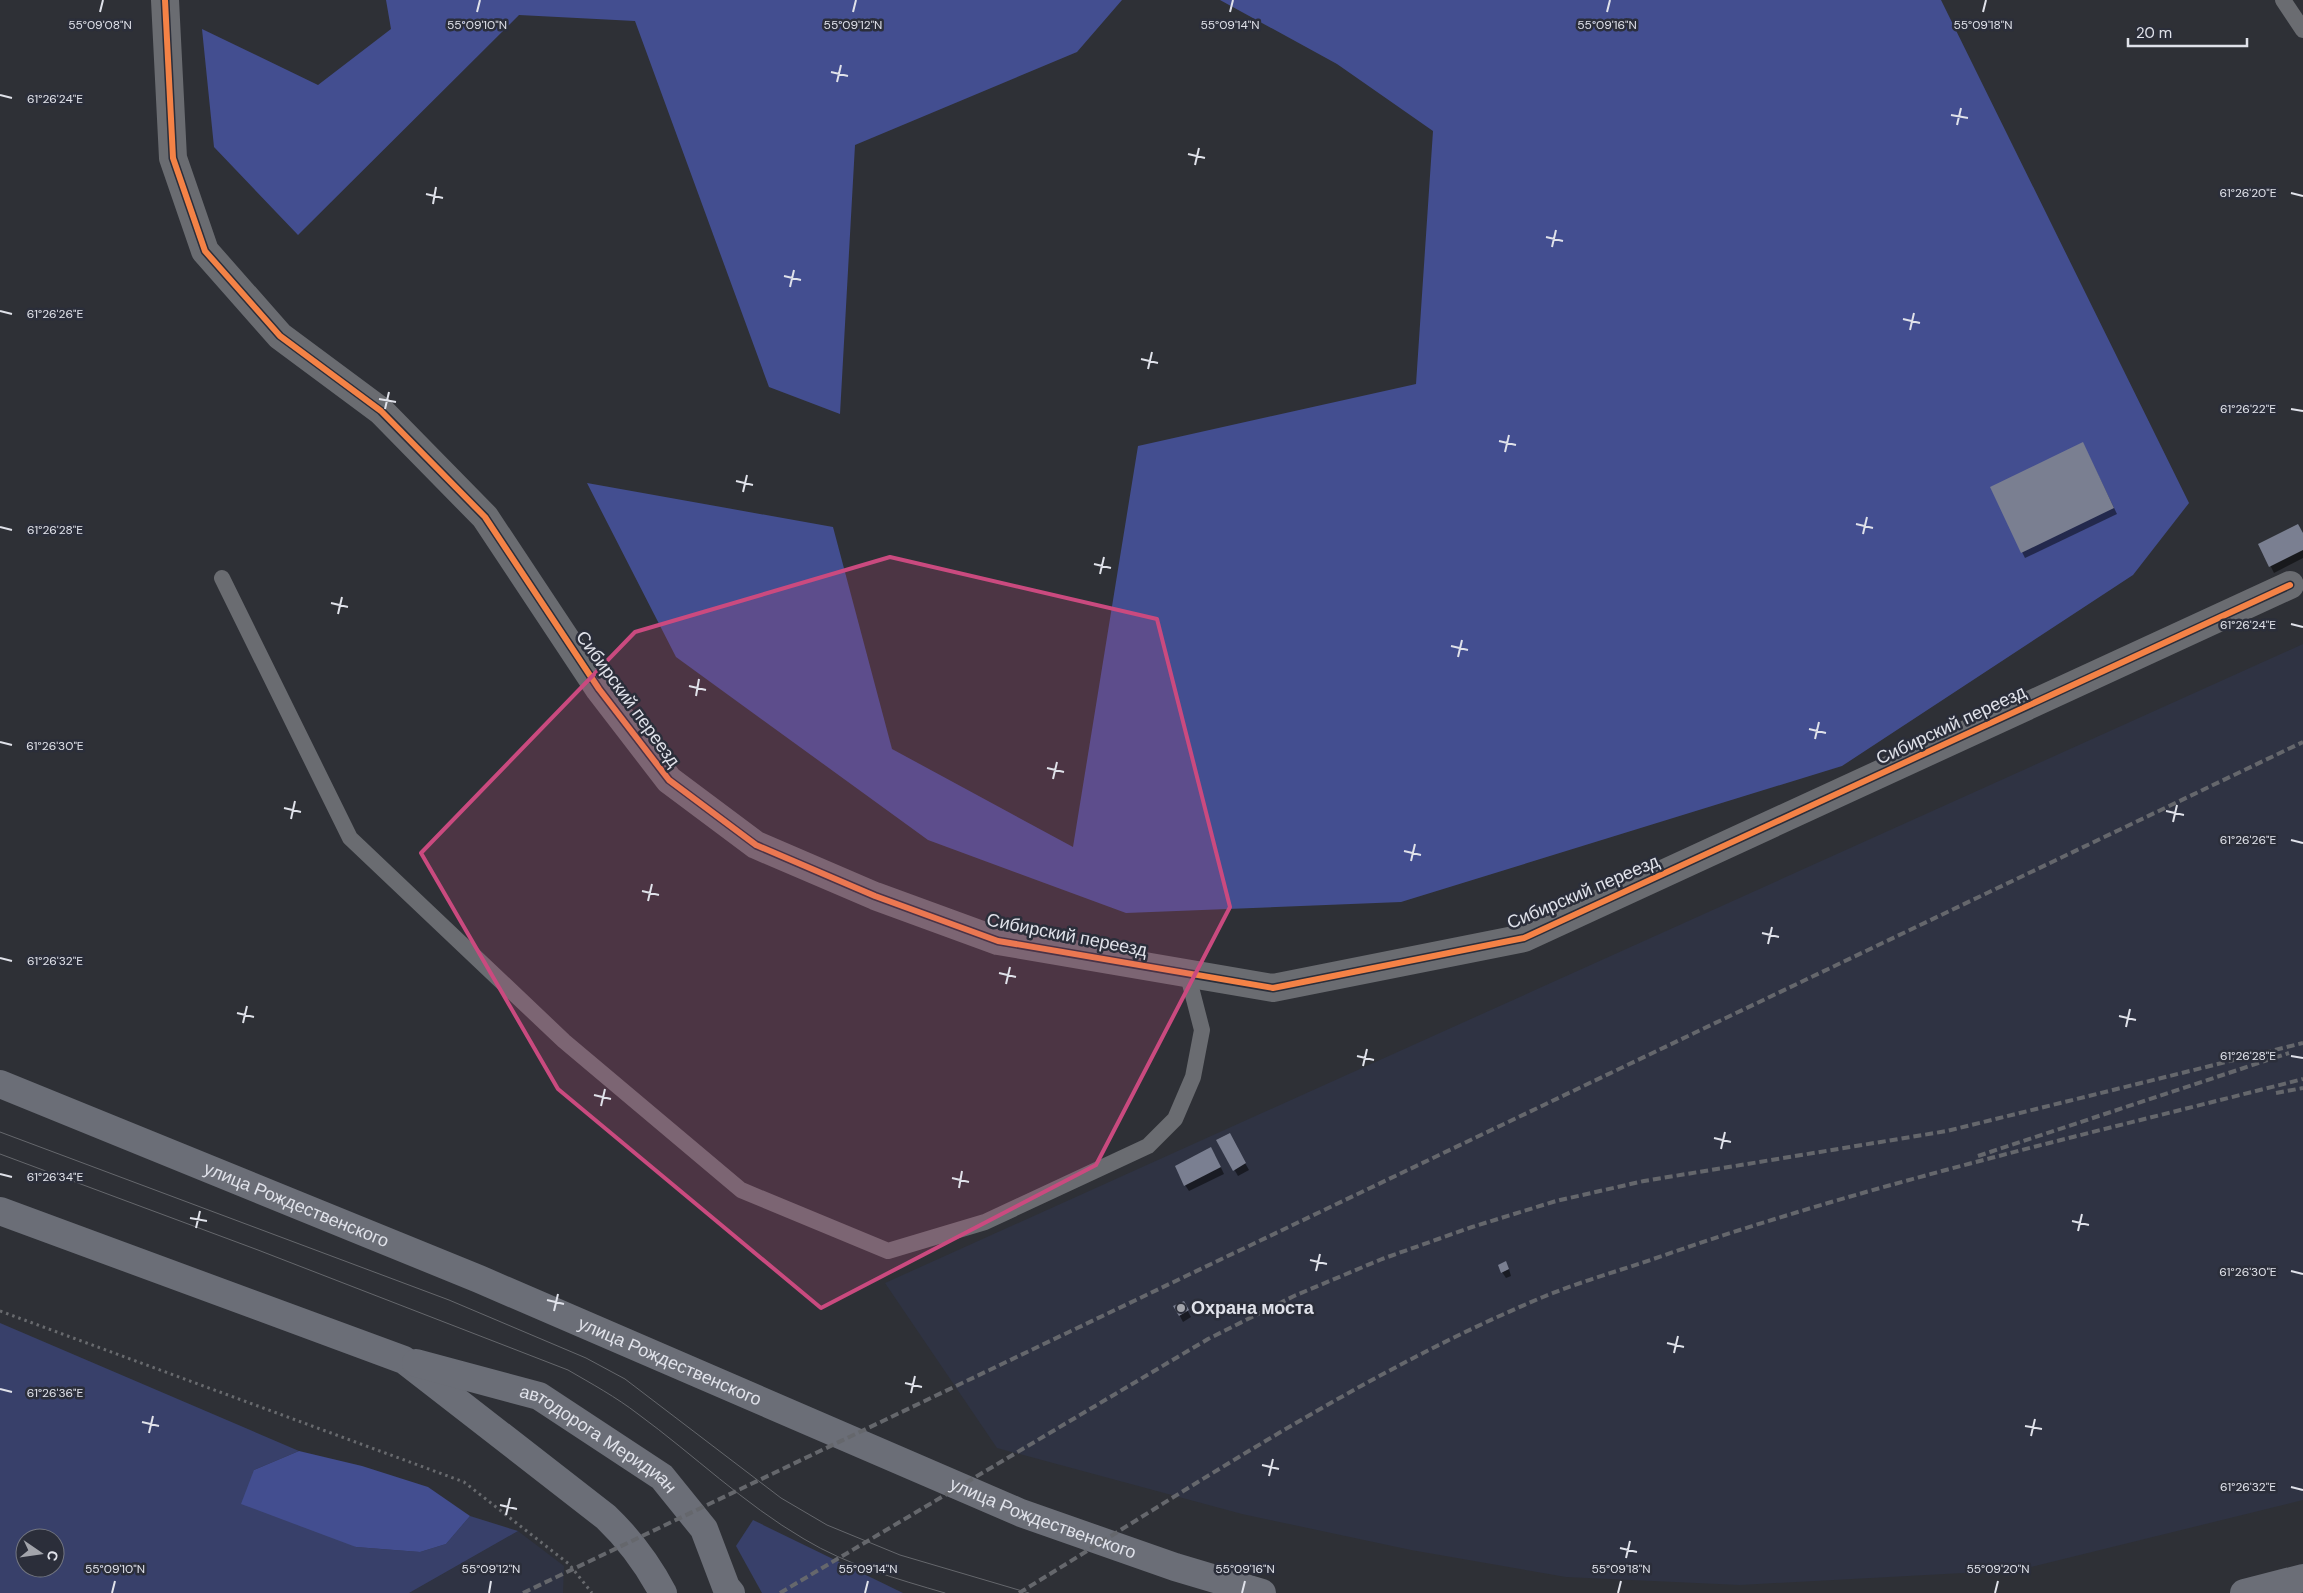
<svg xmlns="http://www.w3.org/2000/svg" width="2303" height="1593" font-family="'DM Sans',sans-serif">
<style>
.built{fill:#2f3343}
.green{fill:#38406a;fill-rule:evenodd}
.forest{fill:#434e90}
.shadow{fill:#0007}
.building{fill:#7a7f91}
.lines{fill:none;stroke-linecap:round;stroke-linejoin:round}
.path{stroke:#686a6e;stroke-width:3;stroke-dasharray:2.5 4;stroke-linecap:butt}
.lane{stroke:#6a6c71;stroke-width:16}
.street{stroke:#6a6c71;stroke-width:28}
.primary{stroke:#6b6e77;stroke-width:28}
.tram{stroke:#65676c;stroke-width:1}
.rail{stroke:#65676c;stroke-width:4;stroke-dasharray:8 4;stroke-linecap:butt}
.cycleway-casing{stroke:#2b2e3a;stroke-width:9}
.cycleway{stroke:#f48246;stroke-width:6}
.marked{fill:#ca4a7f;fill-opacity:0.2;stroke:#ca4a7f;stroke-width:4;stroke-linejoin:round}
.ticks{fill:none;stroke:#e0e2ea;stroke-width:2}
.poi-dot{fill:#a2a4ab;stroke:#2b2e3a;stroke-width:2}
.labels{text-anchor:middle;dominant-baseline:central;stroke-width:5;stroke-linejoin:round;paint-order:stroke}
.street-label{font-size:18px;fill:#e0e2ea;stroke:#2b2e3a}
.poi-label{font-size:18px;font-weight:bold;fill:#e0e2ea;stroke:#2b2e3a;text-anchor:start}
.ticks-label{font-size:12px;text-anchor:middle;fill:#e0e2ea;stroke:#2b2e3a;stroke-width:5;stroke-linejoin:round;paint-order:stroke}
</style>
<rect width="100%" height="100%" fill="#2e3036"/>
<g class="built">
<polygon points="2303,644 2303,1500 2019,1570 1740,1585 1566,1577 1411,1550 1242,1514 997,1448 885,1283"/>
<polygon points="518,1531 564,1566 563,1593 409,1593"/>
</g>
<g class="green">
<path d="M0 1323 299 1451 254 1470 356 1547 420 1552 446 1544 470 1516 518 1531 409 1593H0ZM25 1538H55V1568H25Z"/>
<polygon points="753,1520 903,1593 762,1593 736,1546"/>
</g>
<g class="forest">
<polygon points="386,0 1122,0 1077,52 855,145 840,414 769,387 635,21 519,15 298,235 214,147 202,29 318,85 391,29"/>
<polygon points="1220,0 1941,0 2189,503 2133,575 1842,766 1401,902 1126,913 928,840 676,657 587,483 833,527 892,749 1073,847 1138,446 1416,384 1433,131 1337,64"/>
<polygon points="299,1451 362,1466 428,1487 470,1516 446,1544 420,1552 356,1547 241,1504 254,1470"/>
</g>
<g class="shadow">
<polygon points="2086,450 2117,514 2025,558 2022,552"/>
<polygon points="2303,535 2303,558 2274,573 2260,545"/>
<polygon points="1229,1135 1249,1170 1238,1176 1218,1141"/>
<polygon points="1215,1155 1224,1174 1189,1191 1185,1185"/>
<polygon points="1509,1269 1511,1276 1506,1278 1502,1272"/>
<polygon points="1183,1302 1191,1317 1183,1322 1175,1307"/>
</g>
<g class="building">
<polygon points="2083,442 2114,508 2021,553 1990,487"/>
<polygon points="2298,524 2303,533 2303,550 2269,567 2258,544"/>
<polygon points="1230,1133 1246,1163 1233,1171 1216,1140"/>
<polygon points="1211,1147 1221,1167 1184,1186 1175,1166"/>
<polygon points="1506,1261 1509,1269 1501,1273 1498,1265"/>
<polygon points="1184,1301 1189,1310 1179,1316 1173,1306"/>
</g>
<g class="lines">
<polyline class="path" points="0,1311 464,1482 569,1564 592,1593"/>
<g class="lane">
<polyline points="2283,0 2303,30"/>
<polyline points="222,578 350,838 564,1041 741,1190 888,1251 985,1222 1148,1146 1175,1119 1193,1077 1202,1030 1187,972"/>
</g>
<polyline class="street" points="165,0 173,158 205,251 280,336 381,411 485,517 599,689 669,780 756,845 875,896 998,941 1273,988 1524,938 2290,585"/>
<g class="primary">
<path id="s1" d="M0 1084 479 1279 1021 1513 1175 1567 1262 1593"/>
<path d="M0 1211 404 1360 606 1517C630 1540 647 1563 663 1593"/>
<path id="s2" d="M416 1363 539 1396 662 1477 704 1529 726 1587 731 1593"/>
<polyline points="2244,1593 2303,1578"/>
</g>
<g class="tram">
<polyline points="0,1132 449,1300 586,1358 625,1379 781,1498 827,1525 900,1555 1029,1593"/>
<path d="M0 1154 258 1250 568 1370C592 1384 616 1397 638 1414 694 1455 744 1504 804 1539 847 1565 897 1579 945 1593"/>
</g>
<g class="rail">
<polyline points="2276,1093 2303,1088"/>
<polyline points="1978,1156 2289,1053"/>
<polyline points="523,1593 2303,742"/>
<polyline points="780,1593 1208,1339 1294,1296 1382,1259 1472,1227 1556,1201 1644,1181 1947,1131 2303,1043"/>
<path d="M1019 1593C1189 1489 1359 1374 1543 1297 1582 1281 1622 1270 1662 1256 1871 1183 2089 1134 2303 1079"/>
</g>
<g class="cycleway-casing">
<polyline id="cycleway" points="165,0 173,158 205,251 280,336 381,411 485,517 599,689 669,780 756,845 875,896 998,941 1273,988 1524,938 2290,585"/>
</g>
<use href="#cycleway" class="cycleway"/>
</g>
<path class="marked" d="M890 557 1157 619 1230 907 1096 1165 821 1308 558 1089 421 853 635 632Z"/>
<path class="ticks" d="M100 12 103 0M477 12 480 0M853 12 856 0M1230 12 1233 0M1607 12 1610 0M1983 12 1986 0M831 72 848 76M837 82 841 65M0 95 12 98M1951 115 1968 118M1957 125 1961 108M1188 154 1205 158M1195 165 1199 148M2291 193 2303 196M426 194 443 198M433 204 436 187M1546 237 1563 241M1552 247 1556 230M784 276 801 280M790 287 794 270M0 311 12 314M1903 319 1920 323M1910 330 1914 313M1141 359 1158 363M1148 369 1152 352M379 399 396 402M385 409 389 392M2291 409 2303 411M1499 441 1516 445M1505 452 1509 435M736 481 753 485M743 492 747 475M1856 524 1873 528M0 527 12 530M1863 534 1867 517M1094 564 1111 568M1100 574 1104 557M331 603 348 607M338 614 342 597M2291 624 2303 627M1451 646 1468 650M1458 657 1462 640M689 686 706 690M696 696 699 679M1809 729 1826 733M1815 739 1819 722M0 742 12 745M1047 768 1064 772M1053 779 1057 762M284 808 301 812M2166 811 2184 815M291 819 295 801M2173 822 2177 805M2291 840 2303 843M1404 851 1421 855M1411 861 1415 844M642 891 659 895M648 901 652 884M1762 933 1779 937M1768 944 1772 927M0 958 12 961M999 973 1016 977M1006 984 1010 967M237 1013 254 1017M2119 1016 2136 1020M243 1023 247 1006M2126 1027 2130 1009M1357 1056 1374 1060M2291 1056 2303 1058M1363 1066 1367 1049M594 1095 611 1099M601 1106 605 1089M1714 1138 1731 1142M1721 1149 1725 1132M0 1174 12 1177M952 1178 969 1182M959 1188 962 1171M190 1218 207 1221M2072 1221 2089 1225M196 1228 200 1211M2078 1231 2082 1214M1310 1260 1327 1264M1316 1271 1320 1254M2291 1271 2303 1274M547 1300 564 1304M554 1311 558 1294M1667 1343 1684 1347M1674 1353 1678 1336M905 1383 922 1387M0 1389 12 1392M911 1393 915 1376M142 1422 159 1426M2025 1426 2042 1429M149 1433 153 1416M2031 1436 2035 1419M1262 1465 1279 1469M1269 1476 1273 1459M2291 1487 2303 1490M500 1505 517 1509M506 1515 510 1498M1620 1548 1637 1552M1626 1558 1630 1541M112 1593 115 1581M489 1593 491 1581M865 1593 868 1581M1242 1593 1245 1581M1618 1593 1621 1581M1995 1593 1998 1581"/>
<circle class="poi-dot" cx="1181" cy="1308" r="5"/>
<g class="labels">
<g class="street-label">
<text transform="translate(628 699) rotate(54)">Сибирский переезд</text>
<text transform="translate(1951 725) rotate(-25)">Сибирский переезд</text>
<text transform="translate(1583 892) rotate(-23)">Сибирский переезд</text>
<text transform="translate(1067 935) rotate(11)">Сибирский переезд</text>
<text stroke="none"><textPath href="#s1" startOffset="320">улица Рождественского</textPath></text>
<text stroke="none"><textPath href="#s1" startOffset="725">улица Рождественского</textPath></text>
<text stroke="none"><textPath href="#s2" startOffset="200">автодорога Меридиан</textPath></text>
<text stroke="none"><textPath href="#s1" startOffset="1130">улица Рождественского</textPath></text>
</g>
<g class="poi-label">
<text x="1191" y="1308">Охрана моста</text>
</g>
</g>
<g class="ticks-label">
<text x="100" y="29">55°09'08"N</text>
<text x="477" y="29">55°09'10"N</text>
<text x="853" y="29">55°09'12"N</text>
<text x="1230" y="29">55°09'14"N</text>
<text x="1607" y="29">55°09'16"N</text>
<text x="1983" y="29">55°09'18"N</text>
<text x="55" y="103">61°26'24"E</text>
<text x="2248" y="197">61°26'20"E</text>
<text x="55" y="318">61°26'26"E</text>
<text x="2248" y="413">61°26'22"E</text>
<text x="55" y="534">61°26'28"E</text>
<text x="2248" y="629">61°26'24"E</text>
<text x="55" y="750">61°26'30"E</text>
<text x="2248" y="844">61°26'26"E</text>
<text x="55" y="965">61°26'32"E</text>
<text x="2248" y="1060">61°26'28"E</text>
<text x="55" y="1181">61°26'34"E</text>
<text x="2248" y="1276">61°26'30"E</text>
<text x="55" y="1397">61°26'36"E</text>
<text x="2248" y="1491">61°26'32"E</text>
<text x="115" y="1573">55°09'10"N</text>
<text x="491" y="1573">55°09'12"N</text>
<text x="868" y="1573">55°09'14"N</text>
<text x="1245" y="1573">55°09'16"N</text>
<text x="1621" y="1573">55°09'18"N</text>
<text x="1998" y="1573">55°09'20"N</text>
</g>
<g transform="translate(40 1553) rotate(103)"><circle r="24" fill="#2b2e3a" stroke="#737680"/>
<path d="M0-4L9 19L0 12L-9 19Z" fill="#a2a4ab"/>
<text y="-8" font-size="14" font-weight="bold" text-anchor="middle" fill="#e0e2ea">С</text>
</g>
<path d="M2128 38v8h119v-8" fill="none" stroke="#e0e2ea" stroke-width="2.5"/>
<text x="2136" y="38" font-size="15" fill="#e0e2ea" stroke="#2b2e3a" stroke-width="4" paint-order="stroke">20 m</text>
</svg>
